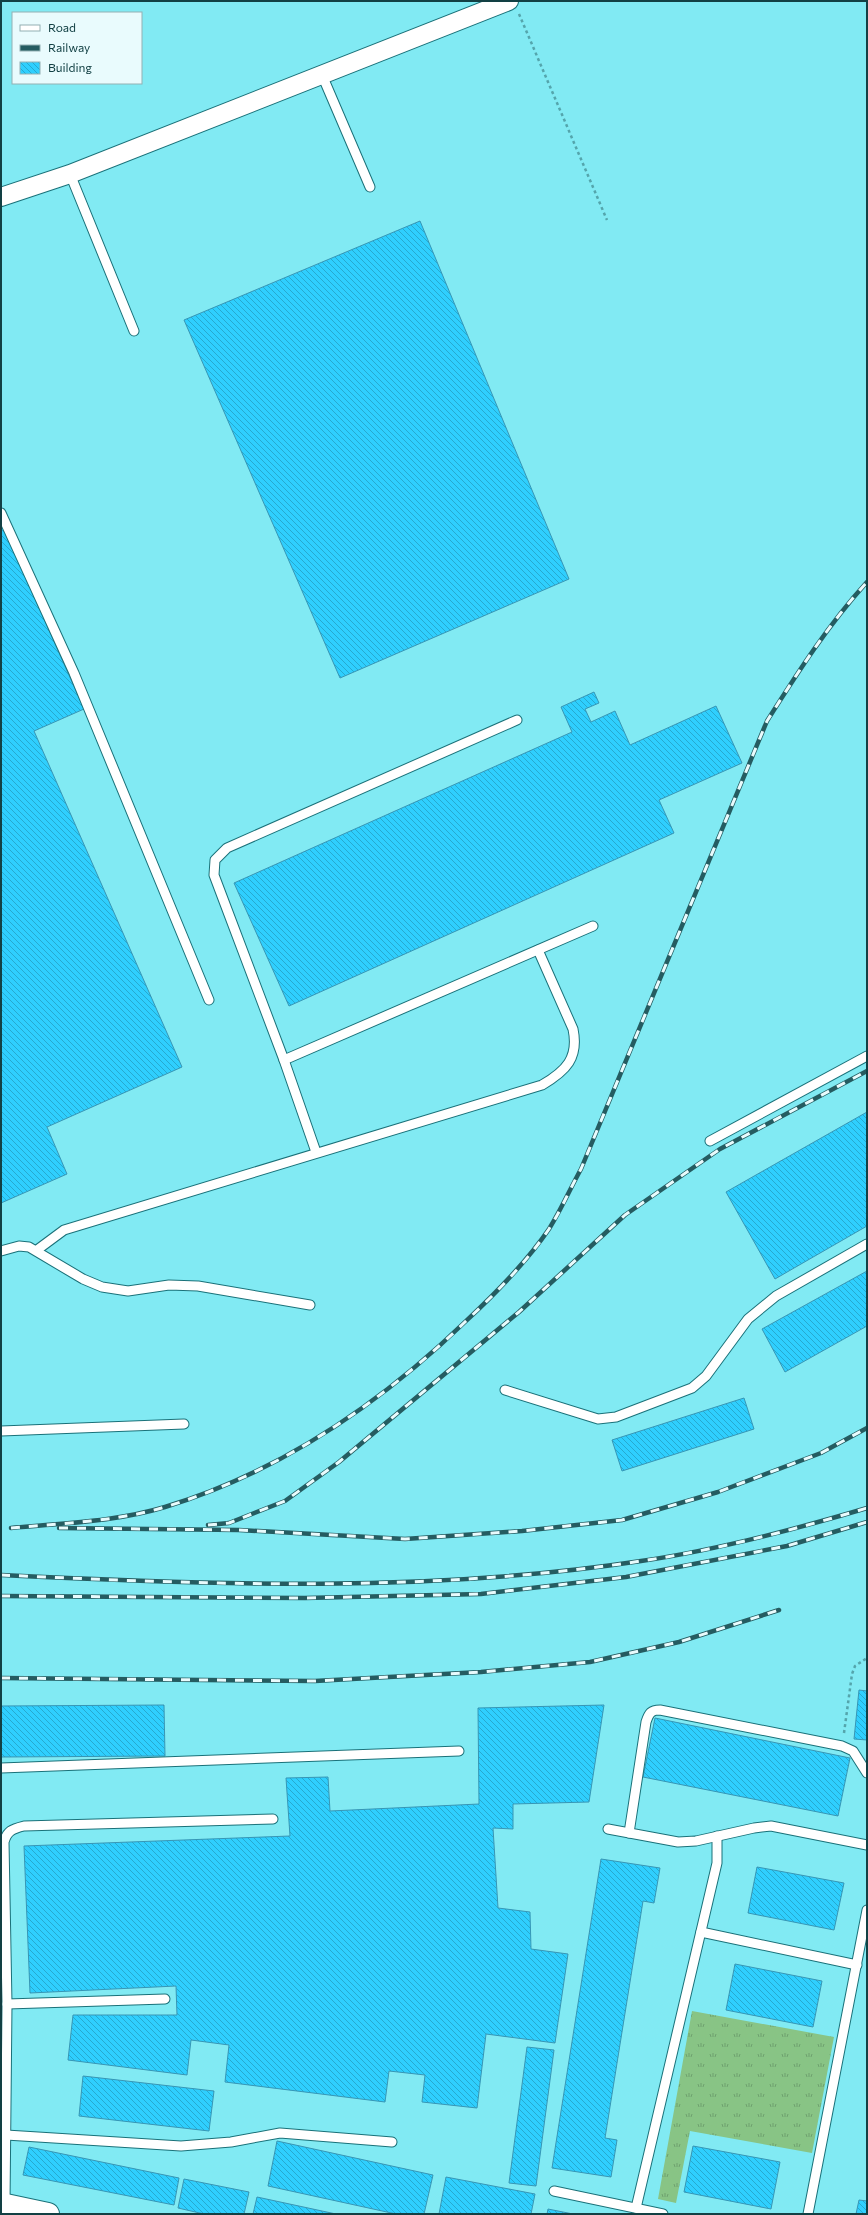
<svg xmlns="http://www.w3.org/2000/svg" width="868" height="2215" font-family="Commissioner,sans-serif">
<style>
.grass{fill:url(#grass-tufts)}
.building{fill:url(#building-back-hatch);stroke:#3796b5}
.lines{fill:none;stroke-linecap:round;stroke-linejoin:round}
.lane-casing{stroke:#1a7179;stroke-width:11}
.street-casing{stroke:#1a7179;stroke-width:20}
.secondary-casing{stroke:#1a7179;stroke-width:24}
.path{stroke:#54a5ac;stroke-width:2.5;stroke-dasharray:3 3;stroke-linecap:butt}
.lane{stroke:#fff;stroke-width:9}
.street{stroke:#fff;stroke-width:18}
.secondary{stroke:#fff;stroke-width:22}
.rail-casing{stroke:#255c61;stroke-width:4.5}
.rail{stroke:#e9fbfd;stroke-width:3;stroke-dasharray:9;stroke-linecap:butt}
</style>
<defs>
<pattern id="grass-tufts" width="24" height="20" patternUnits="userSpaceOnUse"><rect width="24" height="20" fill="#88c485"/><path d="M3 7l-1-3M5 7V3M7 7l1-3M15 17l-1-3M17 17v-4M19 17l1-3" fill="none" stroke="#6ea16e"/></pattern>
<pattern id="building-back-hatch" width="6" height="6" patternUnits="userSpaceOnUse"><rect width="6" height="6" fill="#2fcffe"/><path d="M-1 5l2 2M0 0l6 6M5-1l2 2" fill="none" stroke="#27a9cf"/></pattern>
</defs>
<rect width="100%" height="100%" fill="#81eaf3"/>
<polygon class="grass" points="692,2011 834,2037 812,2153 690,2131 676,2203 658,2199"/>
<g class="building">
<polygon points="420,221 569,579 340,678 184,320"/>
<polygon points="1,522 84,709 34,731 182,1067 47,1127 67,1174 1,1203"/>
<polygon points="594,692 599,703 585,709 591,722 615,711 630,745 716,706 742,763 659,800 674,833 289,1006 234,883 572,732 561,707"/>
<polygon points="867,1112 867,1226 775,1279 726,1192"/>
<polygon points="867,1271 867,1326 785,1372 762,1329"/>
<polygon points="744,1398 754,1429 622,1471 612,1440"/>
<polygon points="859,1690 867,1691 867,1740 854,1739"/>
<polygon points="164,1705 165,1756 1,1757 1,1706"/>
<polygon points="604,1705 589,1802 513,1804 513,1829 493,1828 498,1908 530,1912 531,1949 568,1954 555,2043 486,2034 477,2108 422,2102 425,2075 389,2071 385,2102 225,2082 229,2045 191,2040 187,2075 68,2060 73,2015 177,2015 176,1986 30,1993 24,1846 290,1836 286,1778 328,1777 330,1811 479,1804 478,1708"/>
<polygon points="655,1718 850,1758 838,1816 643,1777"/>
<polygon points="601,1859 660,1868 654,1903 643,1901 605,2138 617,2140 611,2177 552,2168"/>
<polygon points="757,1867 844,1883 834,1930 748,1913"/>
<polygon points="735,1964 822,1981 813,2027 726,2010"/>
<polygon points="527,2047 554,2050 536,2186 509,2183"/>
<polygon points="83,2076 214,2091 209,2131 79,2116"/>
<polygon points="277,2141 433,2175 424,2214 396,2214 268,2186"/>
<polygon points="693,2146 780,2162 771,2209 684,2192"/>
<polygon points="29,2147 179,2178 174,2205 23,2175"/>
<polygon points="446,2177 535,2194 531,2214 439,2214"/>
<polygon points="184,2179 249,2192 244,2214 204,2214 178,2208"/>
<polygon points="257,2197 336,2214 253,2214"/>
<polygon points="859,2200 867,2201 867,2214 856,2214"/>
<polygon points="548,2209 573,2214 547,2214"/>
</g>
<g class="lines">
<g class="lane-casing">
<g id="lane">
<polyline points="322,75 370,187"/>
<polyline points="70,174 134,331"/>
<polyline points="1,513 74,673 209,1000"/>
<polyline points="517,720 227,848 215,860 214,875 284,1060 593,926"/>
<polyline points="284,1060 316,1152"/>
<polyline points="710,1141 867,1056"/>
<path d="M37 1250 64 1230 542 1085C566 1071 579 1058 573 1029L538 950"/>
<polyline points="1,1251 19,1246 29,1247 83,1279 102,1287 128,1291 169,1285 198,1286 310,1305"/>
<polyline points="505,1390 598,1419 616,1417 692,1388 706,1376 748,1319 776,1296 867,1244"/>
<polyline points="1,1431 184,1424"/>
<polyline points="1,1768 459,1751"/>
<polyline points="608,1829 678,1842 696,1841 754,1828 771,1826 867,1845"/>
<path d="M629 1833 646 1722C649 1713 651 1710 660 1710L842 1746 853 1751 867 1773"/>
<polyline points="701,1932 857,1965"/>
<polyline points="7,2004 165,1999"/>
<polyline points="6,2135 181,2146 231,2142 280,2133 392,2142"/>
<polyline points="554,2191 663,2214"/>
<path d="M5 2204 7 2004 4 1842C7 1831 12 1829 24 1826L273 1819"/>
<polyline points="636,2208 717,1863 717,1836"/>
<polyline points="808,2214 867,1910"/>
</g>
</g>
<g class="street-casing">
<polyline id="street" points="1,197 70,174 509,1"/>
</g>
<g class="secondary-casing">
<polyline id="secondary" points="1,2204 48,2214"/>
</g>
<g class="path">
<polyline points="519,14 607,220"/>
<polyline points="844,1733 852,1674 855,1666 867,1658"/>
</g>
<use href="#lane" class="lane"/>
<use href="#street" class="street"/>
<use href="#secondary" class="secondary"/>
<g class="rail-casing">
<g id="rail">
<polyline points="208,1525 229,1523 285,1501 339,1462 519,1312 625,1215 720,1149 867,1071"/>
<path d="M11 1528C62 1523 115 1522 165 1507 280 1472 380 1404 466 1321 496 1293 526 1263 549 1229 561 1210 570 1189 581 1169L767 721C798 672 828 625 867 582"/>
<polyline points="59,1528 239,1530 405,1539 522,1531 622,1520 718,1492 821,1453 867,1428"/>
<path d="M1 1575C214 1585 429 1593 641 1561 717 1550 793 1530 867 1508"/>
<polyline points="1,1596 305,1598 481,1594 626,1577 787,1546 867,1522"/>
<polyline points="1,1678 315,1681 481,1672 590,1662 679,1642 779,1610"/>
</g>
</g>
<use href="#rail" class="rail"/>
</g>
<rect width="868" height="2215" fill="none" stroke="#124044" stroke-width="4"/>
<rect x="12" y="12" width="130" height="72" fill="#e9fbfd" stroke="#93b0b3"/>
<rect x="20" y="25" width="20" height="6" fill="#ffffff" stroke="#93b0b3"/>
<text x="48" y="32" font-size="12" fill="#124044">Road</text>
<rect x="20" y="45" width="20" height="6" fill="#255c61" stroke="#93b0b3"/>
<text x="48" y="52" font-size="12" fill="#124044">Railway</text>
<rect x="20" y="62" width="20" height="12" fill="url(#building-back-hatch)" stroke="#93b0b3"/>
<text x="48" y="72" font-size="12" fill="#124044">Building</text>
</svg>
